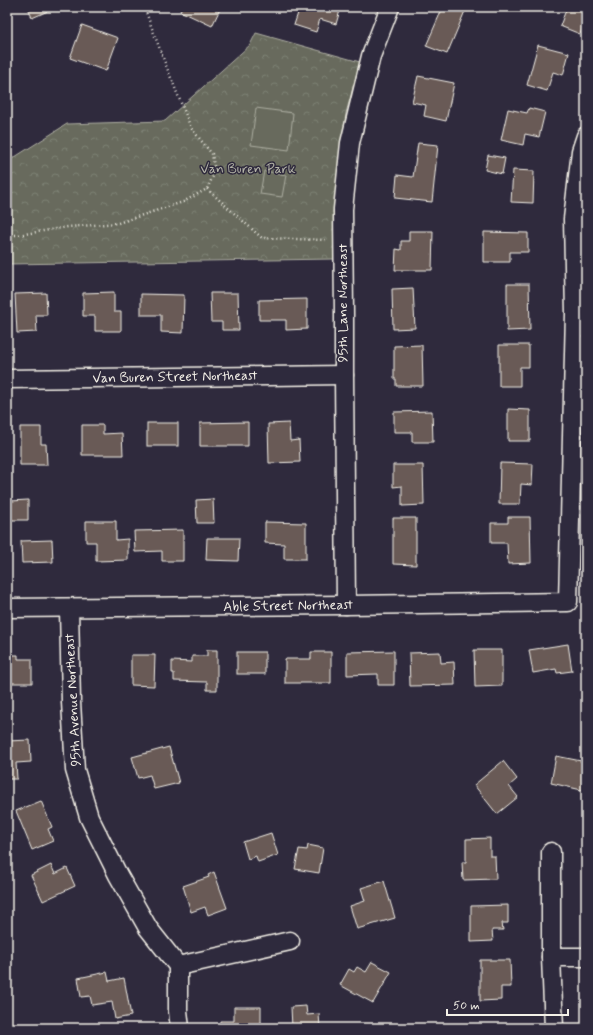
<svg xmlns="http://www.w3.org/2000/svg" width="593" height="1035" font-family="Mynerve,sans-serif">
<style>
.park{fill:url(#park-crowns);stroke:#aeaea2}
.pitch{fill:#676b5d;stroke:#aeaea2}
.building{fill:#695a57;stroke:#f4f1e8}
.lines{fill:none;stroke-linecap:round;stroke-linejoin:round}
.minor-casing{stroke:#f4f1e8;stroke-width:21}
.path{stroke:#f4f1e8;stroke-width:2.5;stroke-dasharray:1 3;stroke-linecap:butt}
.minor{stroke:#2f2a3d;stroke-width:18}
.labels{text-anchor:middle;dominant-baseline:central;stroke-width:3;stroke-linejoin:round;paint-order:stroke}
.park-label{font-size:14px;fill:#b5b5a9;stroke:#2f2a3d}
.street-label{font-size:14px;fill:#f4f1e8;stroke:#2f2a3d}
</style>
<defs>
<pattern id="park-crowns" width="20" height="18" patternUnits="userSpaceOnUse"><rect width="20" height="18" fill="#676b5d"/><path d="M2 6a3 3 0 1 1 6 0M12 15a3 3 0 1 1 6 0" fill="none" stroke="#7d8174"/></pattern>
</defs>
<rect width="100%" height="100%" fill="#2f2a3d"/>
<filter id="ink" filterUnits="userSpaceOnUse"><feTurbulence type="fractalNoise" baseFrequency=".025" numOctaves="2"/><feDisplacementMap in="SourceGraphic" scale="8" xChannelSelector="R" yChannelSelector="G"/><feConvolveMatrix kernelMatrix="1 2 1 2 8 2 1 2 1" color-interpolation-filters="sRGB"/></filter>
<g filter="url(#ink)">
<polygon class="park" points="256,33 360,62 346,113 338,174 335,216 334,259 7,264 7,162 67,124 165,121 250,45"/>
<g class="pitch">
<polygon points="256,108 293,113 289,150 251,145"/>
<polygon points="264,171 286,175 282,197 260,194"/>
</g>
<g class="building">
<polygon points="28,7 57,7 32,18"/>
<polygon points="182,7 221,7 212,26 180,11"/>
<polygon points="300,7 341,7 336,24 320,19 316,32 294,25"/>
<polygon points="443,7 455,7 465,11 447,54 426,46"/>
<polygon points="567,7 586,7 586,21 580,34 560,26"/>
<polygon points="82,25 118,38 106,71 70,58"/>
<polygon points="538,45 569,53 563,75 553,72 547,91 527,85"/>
<polygon points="418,76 454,83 446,121 424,116 426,105 412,102"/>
<polygon points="529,108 545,112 539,137 525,134 523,145 501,140 508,109 527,113"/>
<polygon points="418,143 438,145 432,202 395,198 397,175 413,177"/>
<polygon points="488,155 505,158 502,174 485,170"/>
<polygon points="513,170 534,171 533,203 511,202"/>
<polygon points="409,231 433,231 432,270 395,270 396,249 401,250 401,241 409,241"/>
<polygon points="484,232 528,233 528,252 510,252 510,262 484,262"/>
<polygon points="507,284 529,284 530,330 507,331"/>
<polygon points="413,288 415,328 393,329 392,289"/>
<polygon points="114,292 114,312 121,312 121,331 95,331 95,316 83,316 83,293"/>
<polygon points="46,293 47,315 36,315 37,332 17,333 15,294"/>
<polygon points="210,293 238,293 239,330 222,330 222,322 211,322"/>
<polygon points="141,294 184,295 183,333 161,332 161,315 141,315"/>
<polygon points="307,299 307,329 286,330 286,320 259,320 259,300"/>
<polygon points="422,345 423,386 396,386 396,379 394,379 394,346"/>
<polygon points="499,345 529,345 529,367 520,367 520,386 499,386"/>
<polygon points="508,409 530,410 530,441 508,441"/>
<polygon points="432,411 433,442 412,442 412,432 394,432 394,412"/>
<polygon points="248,422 248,446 200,446 200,423"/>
<rect x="147" y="423" width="31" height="23"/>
<polygon points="289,423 290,441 299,440 300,462 269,463 268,424"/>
<polygon points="82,425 103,425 103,434 122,433 123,455 82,455"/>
<polygon points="20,427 41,427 41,444 46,444 47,465 20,465"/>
<polygon points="500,463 533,464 532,485 521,484 520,504 499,504"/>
<polygon points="393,465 423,465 424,505 402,506 402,486 393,487"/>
<polygon points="213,499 214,523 197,523 196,500"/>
<polygon points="28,500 28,520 11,520 11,501"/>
<polygon points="508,517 530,517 531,563 508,564 507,543 491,543 491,523 508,523"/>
<polygon points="393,518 416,518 416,565 393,564"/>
<polygon points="86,521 116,521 116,540 128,539 128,560 96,561 96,542 86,542"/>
<polygon points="265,522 306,523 306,559 284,559 284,544 265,543"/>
<polygon points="183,530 183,561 162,561 162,551 135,552 134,531"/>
<polygon points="207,538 239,538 238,561 206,560"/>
<polygon points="52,540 53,562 22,563 21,541"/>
<polygon points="568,644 572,671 557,673 556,669 533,673 529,650"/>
<polygon points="207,650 217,650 217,690 207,690 207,682 174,681 174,673 172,673 172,661 192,662 192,656 207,656"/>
<polygon points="474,650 502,650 502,686 475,687"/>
<polygon points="394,651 394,685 378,685 378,674 347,675 347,652"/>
<rect x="237" y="652" width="28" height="22"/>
<polygon points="311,652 331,652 331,683 285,683 285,659 311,659"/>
<polygon points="440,652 441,663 454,662 455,685 410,686 409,653"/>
<polygon points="7,655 18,655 18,659 32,659 32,683 7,683"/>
<polygon points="131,655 155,655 154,686 131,685"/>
<polygon points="30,740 31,762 16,763 17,779 7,779 7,741"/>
<polygon points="169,747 179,783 154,789 150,775 138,778 132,757"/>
<polygon points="556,756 586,762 586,791 551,783"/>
<polygon points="503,761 517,779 509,786 518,797 497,814 474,785"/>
<polygon points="41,801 52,827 48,829 53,841 32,850 16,811"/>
<polygon points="271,833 278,855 258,862 256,856 248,859 243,842"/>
<polygon points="490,838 490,856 495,856 496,879 463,880 462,862 466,862 466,839"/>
<polygon points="308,845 323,848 319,873 295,869 299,849 307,850"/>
<polygon points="51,865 55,874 67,868 75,886 43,901 31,875"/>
<polygon points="214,872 227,908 208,915 205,907 191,912 183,886 209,877 208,875"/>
<polygon points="384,881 395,918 357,929 350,906 365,901 361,888"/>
<polygon points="508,905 508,923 502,923 503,930 492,930 493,941 471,942 471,906"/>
<polygon points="480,960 510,960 511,987 501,987 501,1000 480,1001"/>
<polygon points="372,962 391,972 373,1003 340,985 349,969 354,972 357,967 366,972"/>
<polygon points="107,972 109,981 124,978 131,1016 115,1019 112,1002 92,1005 90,996 81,997 78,978"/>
<polygon points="306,1006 307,1015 319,1014 320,1028 292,1028 291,1007"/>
<polygon points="234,1007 261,1007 261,1028 220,1028 220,1021 234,1021"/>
<polygon points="508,1027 508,1028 475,1028"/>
</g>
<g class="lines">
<g class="minor-casing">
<g id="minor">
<polyline points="7,379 344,375"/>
<polyline points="346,605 344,375 344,314 343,209 350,143 371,56 390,7"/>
<polyline points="7,608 346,605 568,602 575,313 573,219 581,151 586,136"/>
<polyline points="69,608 71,702 75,770 89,817 118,875 148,928 178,966 178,1011 180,1028"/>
<polyline points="551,852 551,957 554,1028"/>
<polyline points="551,957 586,957"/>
<polyline points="178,966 290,941"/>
</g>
</g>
<g class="path">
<polyline points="207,189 262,238 327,240"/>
<polyline points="7,235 18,235 68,227 118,223 183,202 207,189 215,172 212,154 191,128 165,63 144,7"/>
</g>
<use href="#minor" class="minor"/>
</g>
</g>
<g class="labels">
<g class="park-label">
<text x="248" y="169">Van Buren Park</text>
</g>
<g class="street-label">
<text transform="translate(343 303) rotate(-90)">95th Lane Northeast</text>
<text transform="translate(175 377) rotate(-1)">Van Buren Street Northeast</text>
<text transform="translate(288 606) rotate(-1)">Able Street Northeast</text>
<text transform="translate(73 700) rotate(-93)">95th Avenue Northeast</text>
</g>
</g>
<rect width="593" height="1035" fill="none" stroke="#2f2a3d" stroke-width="24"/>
<rect x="12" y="12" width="569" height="1011" fill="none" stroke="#f4f1e8" stroke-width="1.5" filter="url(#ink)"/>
<path d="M447 1009v6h121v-6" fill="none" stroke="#f4f1e8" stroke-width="2"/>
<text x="453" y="1009" font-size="12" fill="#f4f1e8" stroke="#2f2a3d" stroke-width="3" paint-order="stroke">50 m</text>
</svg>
